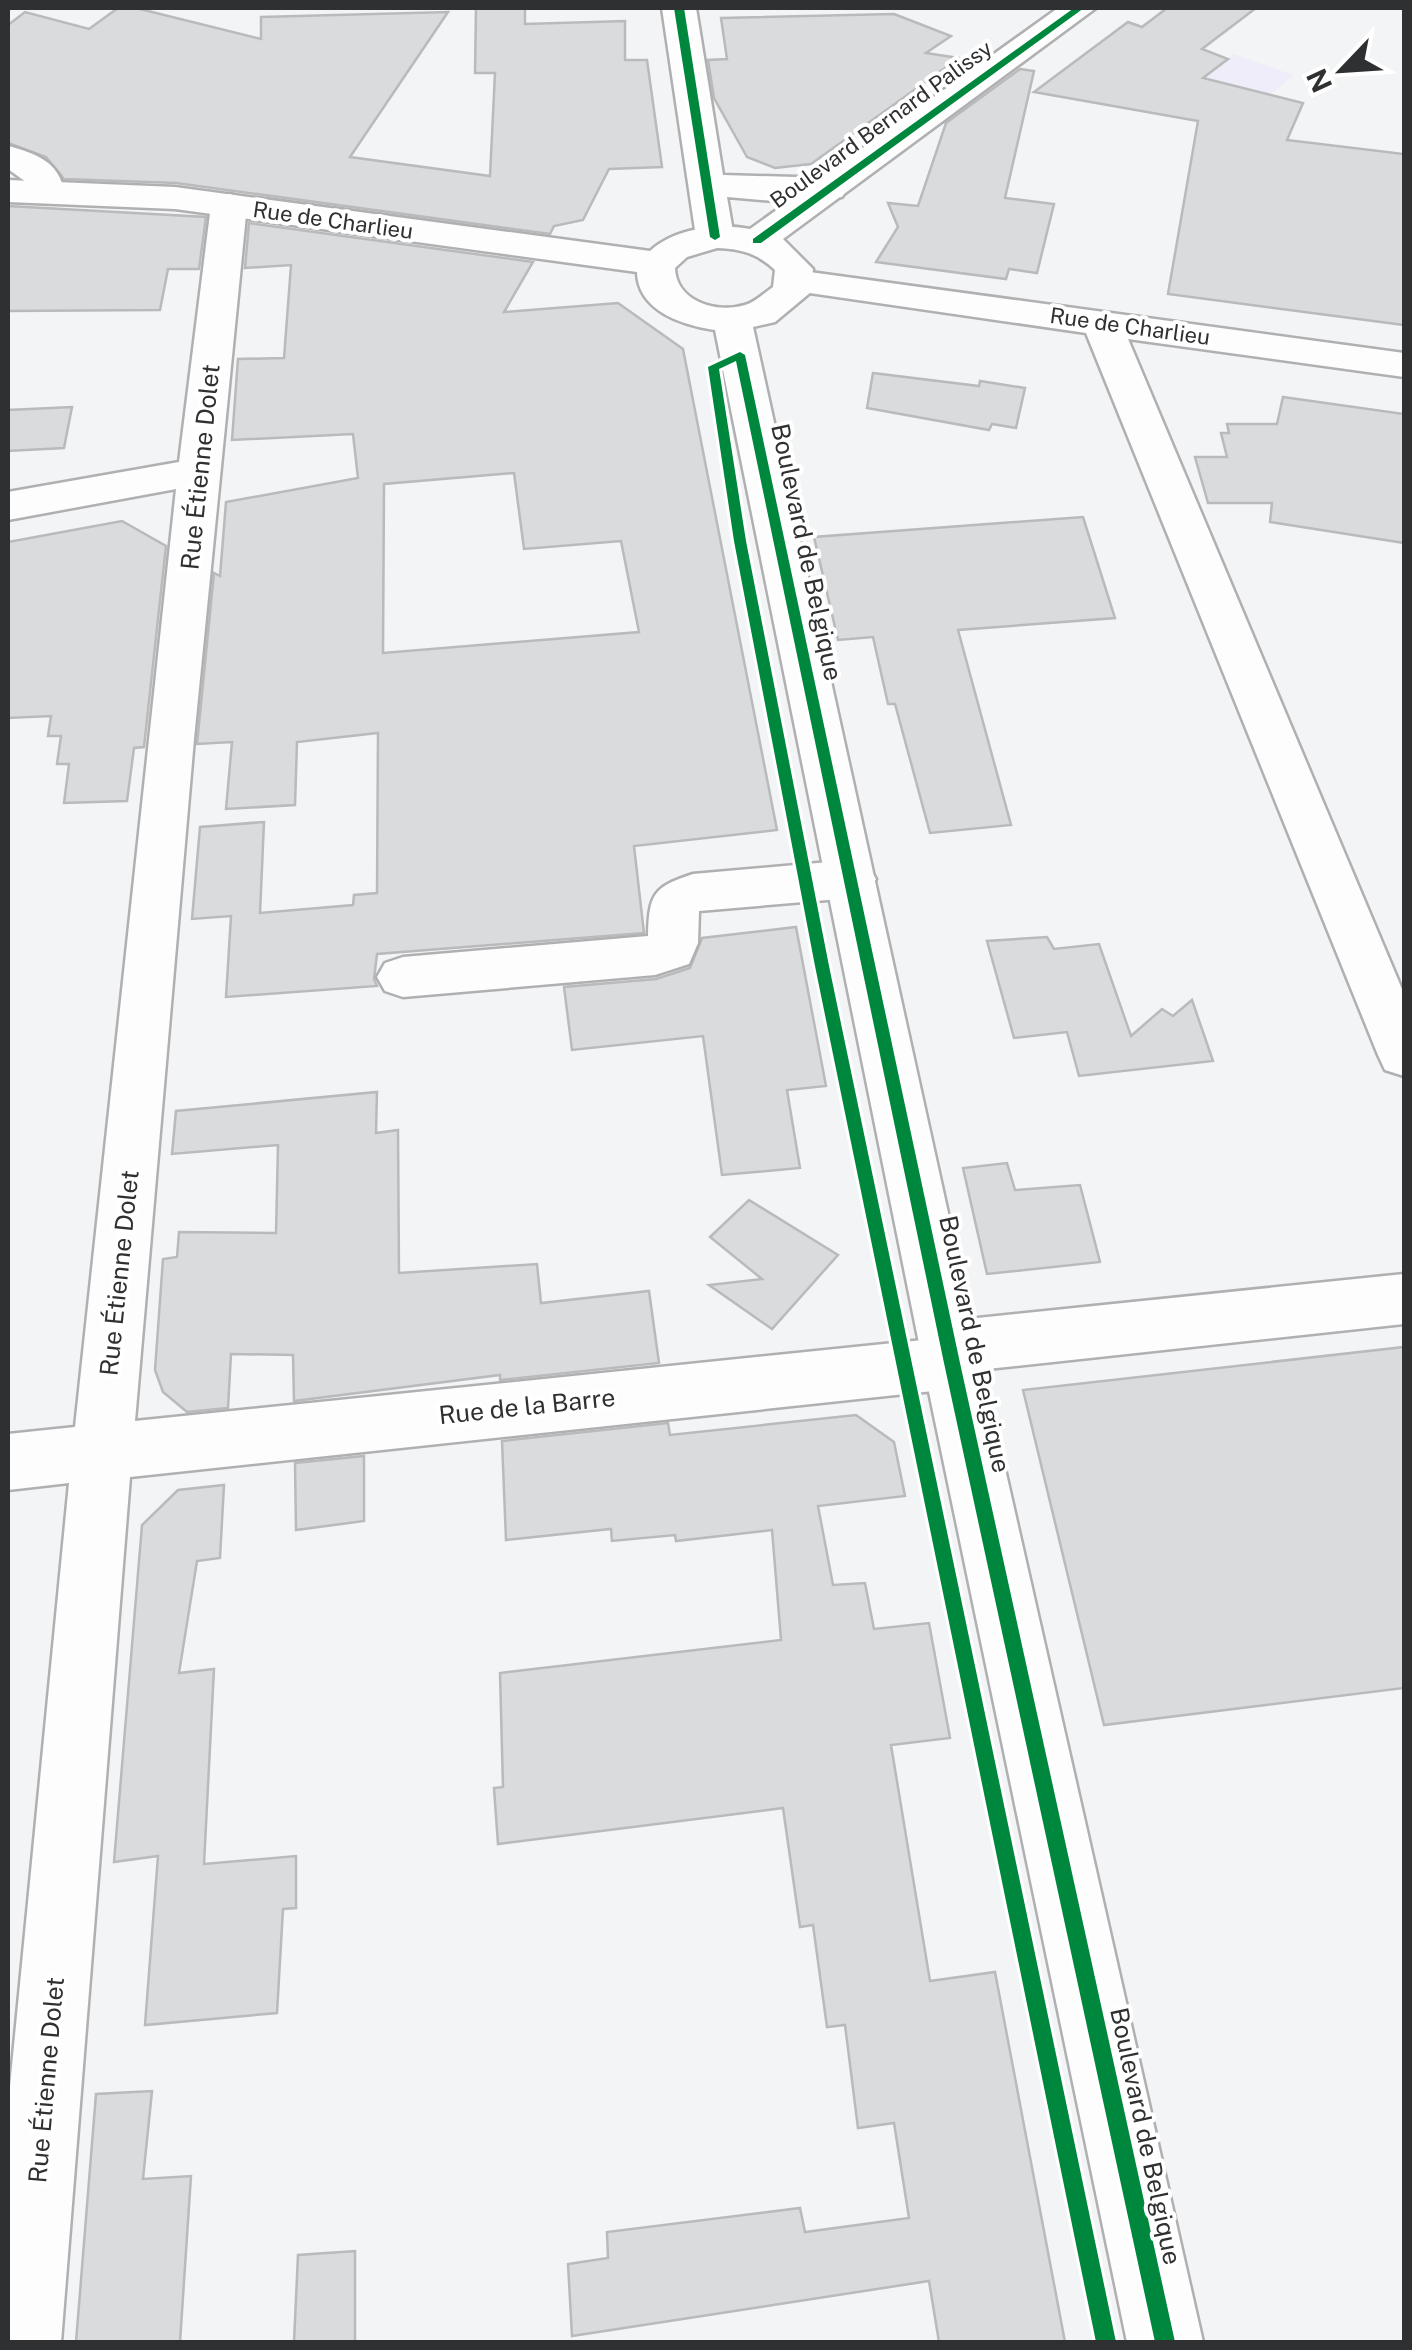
<svg xmlns="http://www.w3.org/2000/svg" width="1412" height="2350" font-family="'Public Sans',sans-serif">
<style>
.education{fill:#efedfa}
.building{fill:#dadbdd;stroke:#b9babb;stroke-width:2.5;fill-rule:evenodd}
.lines{fill:none;stroke-linecap:round;stroke-linejoin:round}
.minor-casing{stroke:#b0b0b2;stroke-width:5}
.major-casing{stroke:#b0b0b2;stroke-width:5}
.minor{fill:#fdfdfe;fill-rule:evenodd}
.major{fill:#fdfdfe;fill-rule:evenodd}
.cycleway-casing{stroke:#fff;stroke-width:6}
.cycleway{fill:#00873e;fill-rule:evenodd}
.labels{text-anchor:middle;dominant-baseline:central;stroke-width:8;stroke-linejoin:round;paint-order:stroke}
.far-street-label{font-size:22px;fill:#2f3031;stroke:#fff}
.street-label{font-size:25px;fill:#2f3031;stroke:#fff}
</style>
<rect width="100%" height="100%" fill="#f3f4f6"/>
<polygon class="education" points="1164,35 1228,59 1233,54 1294,75 1247,113 1066,77"/>
<g class="building">
<polygon points="118,8 136,8 261,39 261,17 448,12 350,157 490,176 495,73 475,73 476,8 525,8 525,24 625,21 625,60 647,60 662,167 609,169 583,220 554,226 550,234 176,183 64,179 46,157 8,143 8,25 25,12 89,29"/>
<polygon points="1167,8 1256,8 1202,49 1228,59 1203,78 1303,103 1287,140 1404,154 1404,325 1168,294 1198,121 1034,92 1128,22 1142,27"/>
<polygon points="894,14 951,36 926,53 959,58 811,164 775,168 747,157 714,98 708,60 727,59 721,18"/>
<polygon points="1020,69 1034,71 1005,198 1054,204 1037,273 1009,269 1006,279 876,262 898,227 888,203 918,206 946,123"/>
<polygon points="8,206 206,217 199,269 168,269 160,310 8,311"/>
<path d="M249 223 533 262 504 312 618 303 683 349 777 830 634 846 644 933 377 954 374 979 377 986 226 997 231 916 192 919 200 827 264 822 260 913 353 905 354 895 377 893 378 733 297 742 295 805 226 809 232 742 197 744 214 573 220 576 226 502 358 478 353 434 232 440 238 359 284 358 291 265 245 268ZM514 473 524 549 621 541 639 632 383 653 384 484Z"/>
<polygon points="873,373 979,386 980,381 1025,388 1016,428 992,424 989,430 867,408"/>
<polygon points="1283,397 1404,414 1404,543 1270,522 1272,503 1208,503 1195,457 1227,457 1221,433 1229,433 1227,424 1277,424"/>
<polygon points="72,407 64,448 8,451 8,410"/>
<polygon points="1083,517 1115,618 958,630 1011,825 930,833 895,704 888,704 873,637 838,640 814,537"/>
<polygon points="122,521 166,546 144,747 134,748 127,801 64,803 69,764 57,764 61,736 48,736 51,716 8,718 8,542"/>
<polygon points="796,927 826,1086 787,1090 800,1168 722,1175 703,1036 572,1050 564,987 656,979 690,968 702,938"/>
<polygon points="1047,937 1054,949 1099,944 1131,1036 1162,1009 1173,1016 1192,1000 1213,1061 1079,1076 1067,1032 1014,1038 987,941"/>
<polygon points="377,1092 376,1133 398,1130 399,1273 537,1264 541,1303 649,1291 659,1363 500,1380 500,1375 294,1401 293,1355 231,1354 228,1408 187,1412 163,1392 155,1370 163,1259 177,1257 179,1232 276,1233 278,1145 172,1154 176,1111"/>
<polygon points="1007,1163 1015,1190 1080,1185 1100,1262 987,1274 963,1168"/>
<polygon points="749,1200 838,1255 772,1329 709,1285 762,1279 710,1237"/>
<polygon points="1404,1347 1404,1688 1104,1725 1023,1390"/>
<polygon points="856,1415 894,1442 905,1496 818,1506 833,1585 865,1583 874,1629 929,1623 950,1738 891,1745 930,1981 995,1972 1065,2342 939,2342 929,2281 572,2336 568,2264 608,2258 607,2232 800,2208 805,2232 909,2218 894,2123 858,2128 845,2025 827,2027 813,1925 800,1927 783,1808 498,1844 494,1788 503,1787 500,1673 781,1640 772,1530 676,1541 675,1535 612,1541 611,1529 506,1540 502,1441 668,1423 670,1435"/>
<polygon points="364,1456 364,1521 296,1530 295,1463"/>
<polygon points="224,1485 220,1558 197,1561 179,1673 214,1669 204,1864 296,1856 296,1908 283,1909 277,2013 145,2025 158,1856 114,1862 142,1525 178,1490"/>
<polygon points="152,2091 143,2179 191,2176 180,2342 76,2342 96,2094"/>
<polygon points="355,2251 355,2342 294,2342 298,2255"/>
</g>
<g class="lines">
<g class="minor-casing">
<g id="minor">
<polygon points="662,8 696,8 723,175 829,178 842,181 847,189 842,197 774,201 727,197 734,237 728,245 715,248 702,245 696,237"/>
<path d="M8 146C35 153 60 162 64 192L59 200 46 203 33 200 26 182 8 169Z"/>
<polygon points="229,194 242,197 247,205 194,739 135,1421 923,1340 928,1329 949,1321 1404,1274 1404,1324 978,1370 973,1381 952,1389 130,1477 61,2342 8,2342 8,2107 69,1483 8,1490 8,1434 75,1427 176,489 8,520 8,492 179,462 211,205 216,197"/>
<polygon points="795,270 1404,353 1404,377 1128,339 1404,994 1404,1076 1385,1070 1378,1055 1086,333 782,289 776,281 782,273"/>
<path d="M851 860 868 866 876 879 868 892 851 898 699 911 698 943 689 964 655 975 403 997 385 991 377 977 385 963 403 957 648 936C649 894 653 887 693 874Z"/>
</g>
</g>
<g class="major-casing">
<path id="major" d="M1058 8H1096L783 239 813 269 811 292 775 322 753 327 981 1363 1203 2342H1127L923 1363 715 330C682 325 638 311 637 272L175 209 8 202V180L175 187 650 251C675 228 718 223 750 229ZM717 248C741 249 757 253 775 270L773 287C764 293 755 302 745 305 716 314 676 301 675 268L687 257Z"/>
</g>
<use href="#minor" class="minor"/>
<use href="#major" class="major"/>
<g class="cycleway-casing">
<g id="cycleway">
<polygon points="674,8 684,8 720,237 715,240 710,237"/>
<polygon points="1074,8 1084,8 761,243 753,243 753,239"/>
<polygon points="740,352 745,355 960,1363 1175,2342 1155,2342 944,1363 736,361 719,369 746,541 829,966 1116,2342 1096,2342 815,966 734,541 708,367"/>
</g>
</g>
<use href="#cycleway" class="cycleway"/>
</g>
<g class="labels">
<g class="far-street-label">
<text transform="translate(881 124) rotate(-36)">Boulevard Bernard Palissy</text>
<text transform="translate(333 220) rotate(8)">Rue de Charlieu</text>
<text transform="translate(1130 326) rotate(8)">Rue de Charlieu</text>
</g>
<g class="street-label">
<text transform="translate(200 467) rotate(-84)">Rue Étienne Dolet</text>
<text transform="translate(807 552) rotate(78)">Boulevard de Belgique</text>
<text transform="translate(119 1273) rotate(-84)">Rue Étienne Dolet</text>
<text transform="translate(975 1344) rotate(78)">Boulevard de Belgique</text>
<text transform="translate(527 1406) rotate(-6)">Rue de la Barre</text>
<text transform="translate(46 2080) rotate(-85)">Rue Étienne Dolet</text>
<text transform="translate(1146 2136) rotate(78)">Boulevard de Belgique</text>
</g>
</g>
<rect width="1412" height="2350" fill="none" stroke="#2f3031" stroke-width="20"/>
<g transform="translate(1342 70) rotate(245)" stroke="#ffffff" stroke-width="8" paint-order="stroke">
<path d="M0-8L18 38L0 25L-18 38Z" fill="#2f3031"/>
<text y="-15" font-size="28" font-weight="bold" text-anchor="middle" fill="#2f3031">N</text>
</g>
</svg>
